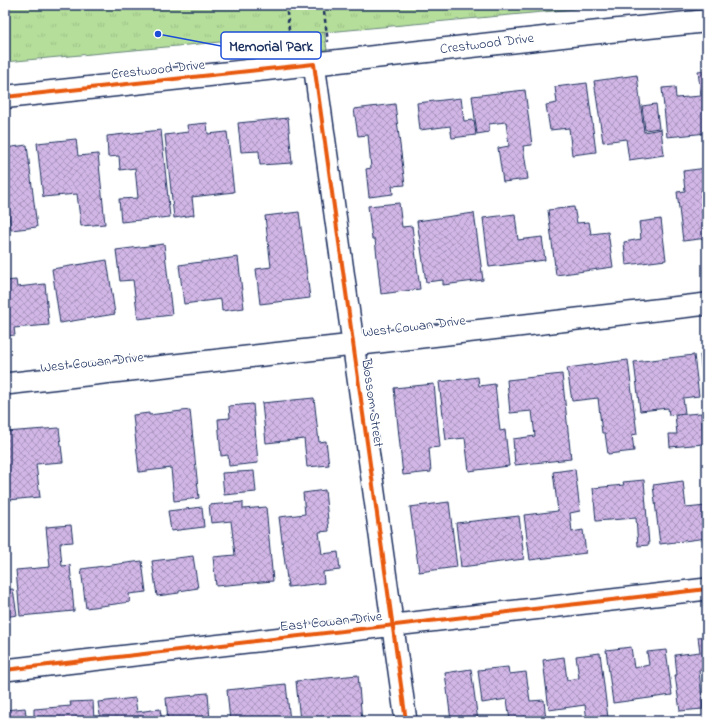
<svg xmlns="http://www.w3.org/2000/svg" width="712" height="726" font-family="'Indie Flower',sans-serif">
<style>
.grass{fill:url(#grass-dots);stroke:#68867c}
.park{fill:url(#park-tufts);stroke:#68867c}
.building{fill:url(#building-cross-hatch);stroke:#1b2f5e}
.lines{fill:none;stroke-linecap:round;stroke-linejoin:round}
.minor-casing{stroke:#1b2f5e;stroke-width:24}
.tertiary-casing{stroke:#1b2f5e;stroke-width:25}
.path{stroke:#1b2f5e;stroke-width:2.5;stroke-dasharray:4 3;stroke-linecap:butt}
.minor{stroke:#fff;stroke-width:21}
.tertiary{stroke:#fff;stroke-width:22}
.cycleway-casing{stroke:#fff;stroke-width:6}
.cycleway{stroke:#e8590c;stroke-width:4}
.labels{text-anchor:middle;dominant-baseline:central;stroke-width:3;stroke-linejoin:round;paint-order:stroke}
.street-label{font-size:14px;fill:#1b2f5e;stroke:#fff}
.leader{fill:none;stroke:#1d4ed8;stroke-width:1.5}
.callout-dot{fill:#1d4ed8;stroke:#fff;stroke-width:1.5}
.callout{fill:#fff;stroke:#1d4ed8;stroke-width:1.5}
.callout-label{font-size:15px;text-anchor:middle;font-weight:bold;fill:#1b2f5e}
</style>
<defs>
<pattern id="grass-dots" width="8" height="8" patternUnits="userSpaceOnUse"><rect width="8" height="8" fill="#b5de9a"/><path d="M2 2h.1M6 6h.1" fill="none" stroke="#9bbf87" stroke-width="1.8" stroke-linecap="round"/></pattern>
<pattern id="park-tufts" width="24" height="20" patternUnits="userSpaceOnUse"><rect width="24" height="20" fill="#b5de9a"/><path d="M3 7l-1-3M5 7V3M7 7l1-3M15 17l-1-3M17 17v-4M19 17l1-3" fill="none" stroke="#9bbf87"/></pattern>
<pattern id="building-cross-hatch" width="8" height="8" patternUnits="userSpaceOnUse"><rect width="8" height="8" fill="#d2b7e6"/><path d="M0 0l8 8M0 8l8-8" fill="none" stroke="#aa95be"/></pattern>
</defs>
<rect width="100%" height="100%" fill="#fff"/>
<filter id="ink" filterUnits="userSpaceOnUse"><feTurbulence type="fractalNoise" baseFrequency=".025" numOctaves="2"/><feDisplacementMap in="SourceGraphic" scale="8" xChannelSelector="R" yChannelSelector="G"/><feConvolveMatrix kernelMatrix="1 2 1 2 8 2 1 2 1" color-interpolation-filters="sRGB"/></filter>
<g filter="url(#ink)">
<polygon class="grass" points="321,8 327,50 296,53 290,12"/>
<polygon class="park" points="5,5 618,5 5,62"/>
<g class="building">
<polygon points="707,70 707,133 667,137 662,88 675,87 676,98 701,96 698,71"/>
<polygon points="637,75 644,132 661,129 664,155 629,160 626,139 603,142 594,81"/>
<polygon points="587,83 596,152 572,155 569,128 550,130 546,105 557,103 555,87"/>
<polygon points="525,90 532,145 523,146 528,179 503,182 498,148 509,146 506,122 489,124 489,132 477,134 472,96"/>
<polygon points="461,98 464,121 474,120 476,135 452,138 450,126 420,130 417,103"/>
<polygon points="395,104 405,185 392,186 393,194 369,197 366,169 371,168 368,135 358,136 354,109"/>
<polygon points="656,104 659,128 645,130 642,106"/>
<polygon points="288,118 292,163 260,165 259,151 241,152 238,123"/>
<polygon points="207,123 208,134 227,132 234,192 192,197 194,215 174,218 165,135 188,132 187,125"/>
<polygon points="161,130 170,217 121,222 119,199 138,198 135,168 120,170 119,156 108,157 107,136"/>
<polygon points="76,139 78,156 98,154 105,224 81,226 77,194 43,197 37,143"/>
<polygon points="27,145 37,227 11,230 5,187 5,148"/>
<polygon points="707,168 707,189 701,190 707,238 683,241 677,192 685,191 683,171"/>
<polygon points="399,203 402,227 412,226 420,289 381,294 375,239 372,239 368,206"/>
<polygon points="574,207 577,223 589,222 591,234 608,232 613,267 556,275 548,210"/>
<polygon points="299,212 310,298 260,304 256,269 271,267 265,216"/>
<polygon points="474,213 483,280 443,285 443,280 426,282 417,221"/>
<polygon points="515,214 518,240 542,237 545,260 489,267 483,218"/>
<polygon points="661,219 666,260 626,265 624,242 641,239 639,222"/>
<polygon points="164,244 172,315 138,319 133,280 120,281 116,250"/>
<polygon points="238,257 244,308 222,311 221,299 184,304 179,265"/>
<polygon points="107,260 115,314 60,323 52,269"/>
<polygon points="16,280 17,287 45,284 49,325 14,328 15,335 5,336 5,281"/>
<polygon points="694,355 699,396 683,398 685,413 669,415 668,408 640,411 634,362"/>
<polygon points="700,355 707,355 707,424"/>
<polygon points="628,360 637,434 632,435 634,451 608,454 605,433 602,433 598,398 572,401 567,368"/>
<polygon points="562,374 571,459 515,465 513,439 535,436 532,411 510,413 507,380"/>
<polygon points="478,377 479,386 495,384 500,431 505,430 509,466 469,471 465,438 446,440 439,382"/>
<polygon points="434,384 440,447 429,448 431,472 403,475 394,388"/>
<polygon points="314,398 319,442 326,441 329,465 307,467 304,439 266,443 262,403"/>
<polygon points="253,404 258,463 229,466 228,455 221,456 218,419 230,418 229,406"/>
<polygon points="190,410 199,498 174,501 171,468 139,472 133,415 149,413 149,415"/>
<polygon points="701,413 704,444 670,447 669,434 677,434 675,415"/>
<polygon points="59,428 63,462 36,464 40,497 9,500 5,463 5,432"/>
<polygon points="575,469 580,511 570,513 572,532 583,530 586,553 530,560 524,515 558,511 553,472"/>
<polygon points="254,471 256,492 224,495 222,473"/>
<polygon points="644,480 649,545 638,546 636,518 596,521 593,488 624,485 623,482"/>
<polygon points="683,481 686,508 706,506 707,517 707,538 660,544 653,485"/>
<polygon points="325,490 329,531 319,532 322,554 338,552 340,570 323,572 324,583 288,587 279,517 305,514 303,493"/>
<polygon points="243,502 243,509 266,507 273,581 216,586 213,557 235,555 231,521 211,523 209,505"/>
<polygon points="449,502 457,567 419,572 410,507"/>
<polygon points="202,507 204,527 171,531 168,511"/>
<polygon points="519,516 524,559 461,567 456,523"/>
<polygon points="71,525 73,542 60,543 62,566 70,565 74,611 20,616 16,570 50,567 46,527"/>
<polygon points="193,556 198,588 179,591 179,593 157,596 152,561"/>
<polygon points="142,561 146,592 129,594 130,602 86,608 81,569"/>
<polygon points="13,589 17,615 5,617 5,590"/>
<polygon points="707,636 707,669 699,670 703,709 680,711 675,675 677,675 675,655 700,652 698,637"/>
<polygon points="631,647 634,668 649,665 647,652 666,650 672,695 613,703 606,650"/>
<polygon points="600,653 608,718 587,721 585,705 549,710 543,660 564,657 567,680 579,678 576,656"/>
<polygon points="508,667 509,674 526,672 530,701 544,700 546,721 510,721 507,699 482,703 478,670"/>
<polygon points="471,669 478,721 451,721 445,673"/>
<polygon points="358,675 362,721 300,721 296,681"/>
<polygon points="286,684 290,721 250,721 250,719 230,721 227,690"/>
<polygon points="208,693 210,721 168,721 166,698 196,695 196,694"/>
<polygon points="135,698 137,712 160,709 162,721 101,721 98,702"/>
<polygon points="93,701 94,721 34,721 34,709 71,706 70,702"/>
<polygon points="25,708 27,721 5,721 5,710"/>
</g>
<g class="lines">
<g class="minor-casing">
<g id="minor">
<polyline points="314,64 406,721"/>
<polyline points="5,384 353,345 707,304"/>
<polyline points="5,670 707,589"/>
</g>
</g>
<g class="tertiary-casing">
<polyline id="tertiary" points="5,97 294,66 580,34 707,21"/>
</g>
<g class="path">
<polyline points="286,5 291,46"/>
<polyline points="323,5 328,42"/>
</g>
<use href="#minor" class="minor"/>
<use href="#tertiary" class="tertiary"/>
<g class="cycleway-casing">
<g id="cycleway">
<polyline points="5,97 314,64 406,721"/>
<polyline points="5,670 707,589"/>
</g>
</g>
<use href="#cycleway" class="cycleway"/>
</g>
</g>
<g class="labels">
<g class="street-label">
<text transform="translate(487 44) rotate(-7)">Crestwood Drive</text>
<text transform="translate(158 70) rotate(-6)">Crestwood Drive</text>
<text transform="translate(414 327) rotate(-7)">West Cowan Drive</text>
<text transform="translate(92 363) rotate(-6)">West Cowan Drive</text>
<text transform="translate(372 403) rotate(82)">Blossom Street</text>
<text transform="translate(331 622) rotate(-6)">East Cowan Drive</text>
</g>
</g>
<path class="leader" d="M158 34L221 46"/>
<circle class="callout-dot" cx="158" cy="34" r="4"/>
<rect class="callout" x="221" y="32" width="100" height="27" rx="4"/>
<g class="callout-label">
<text x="271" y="51">Memorial Park</text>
</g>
<rect width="712" height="726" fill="none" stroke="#fff" stroke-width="20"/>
<rect x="10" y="10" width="692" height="706" fill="none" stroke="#1b2f5e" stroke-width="1.5" filter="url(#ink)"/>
</svg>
